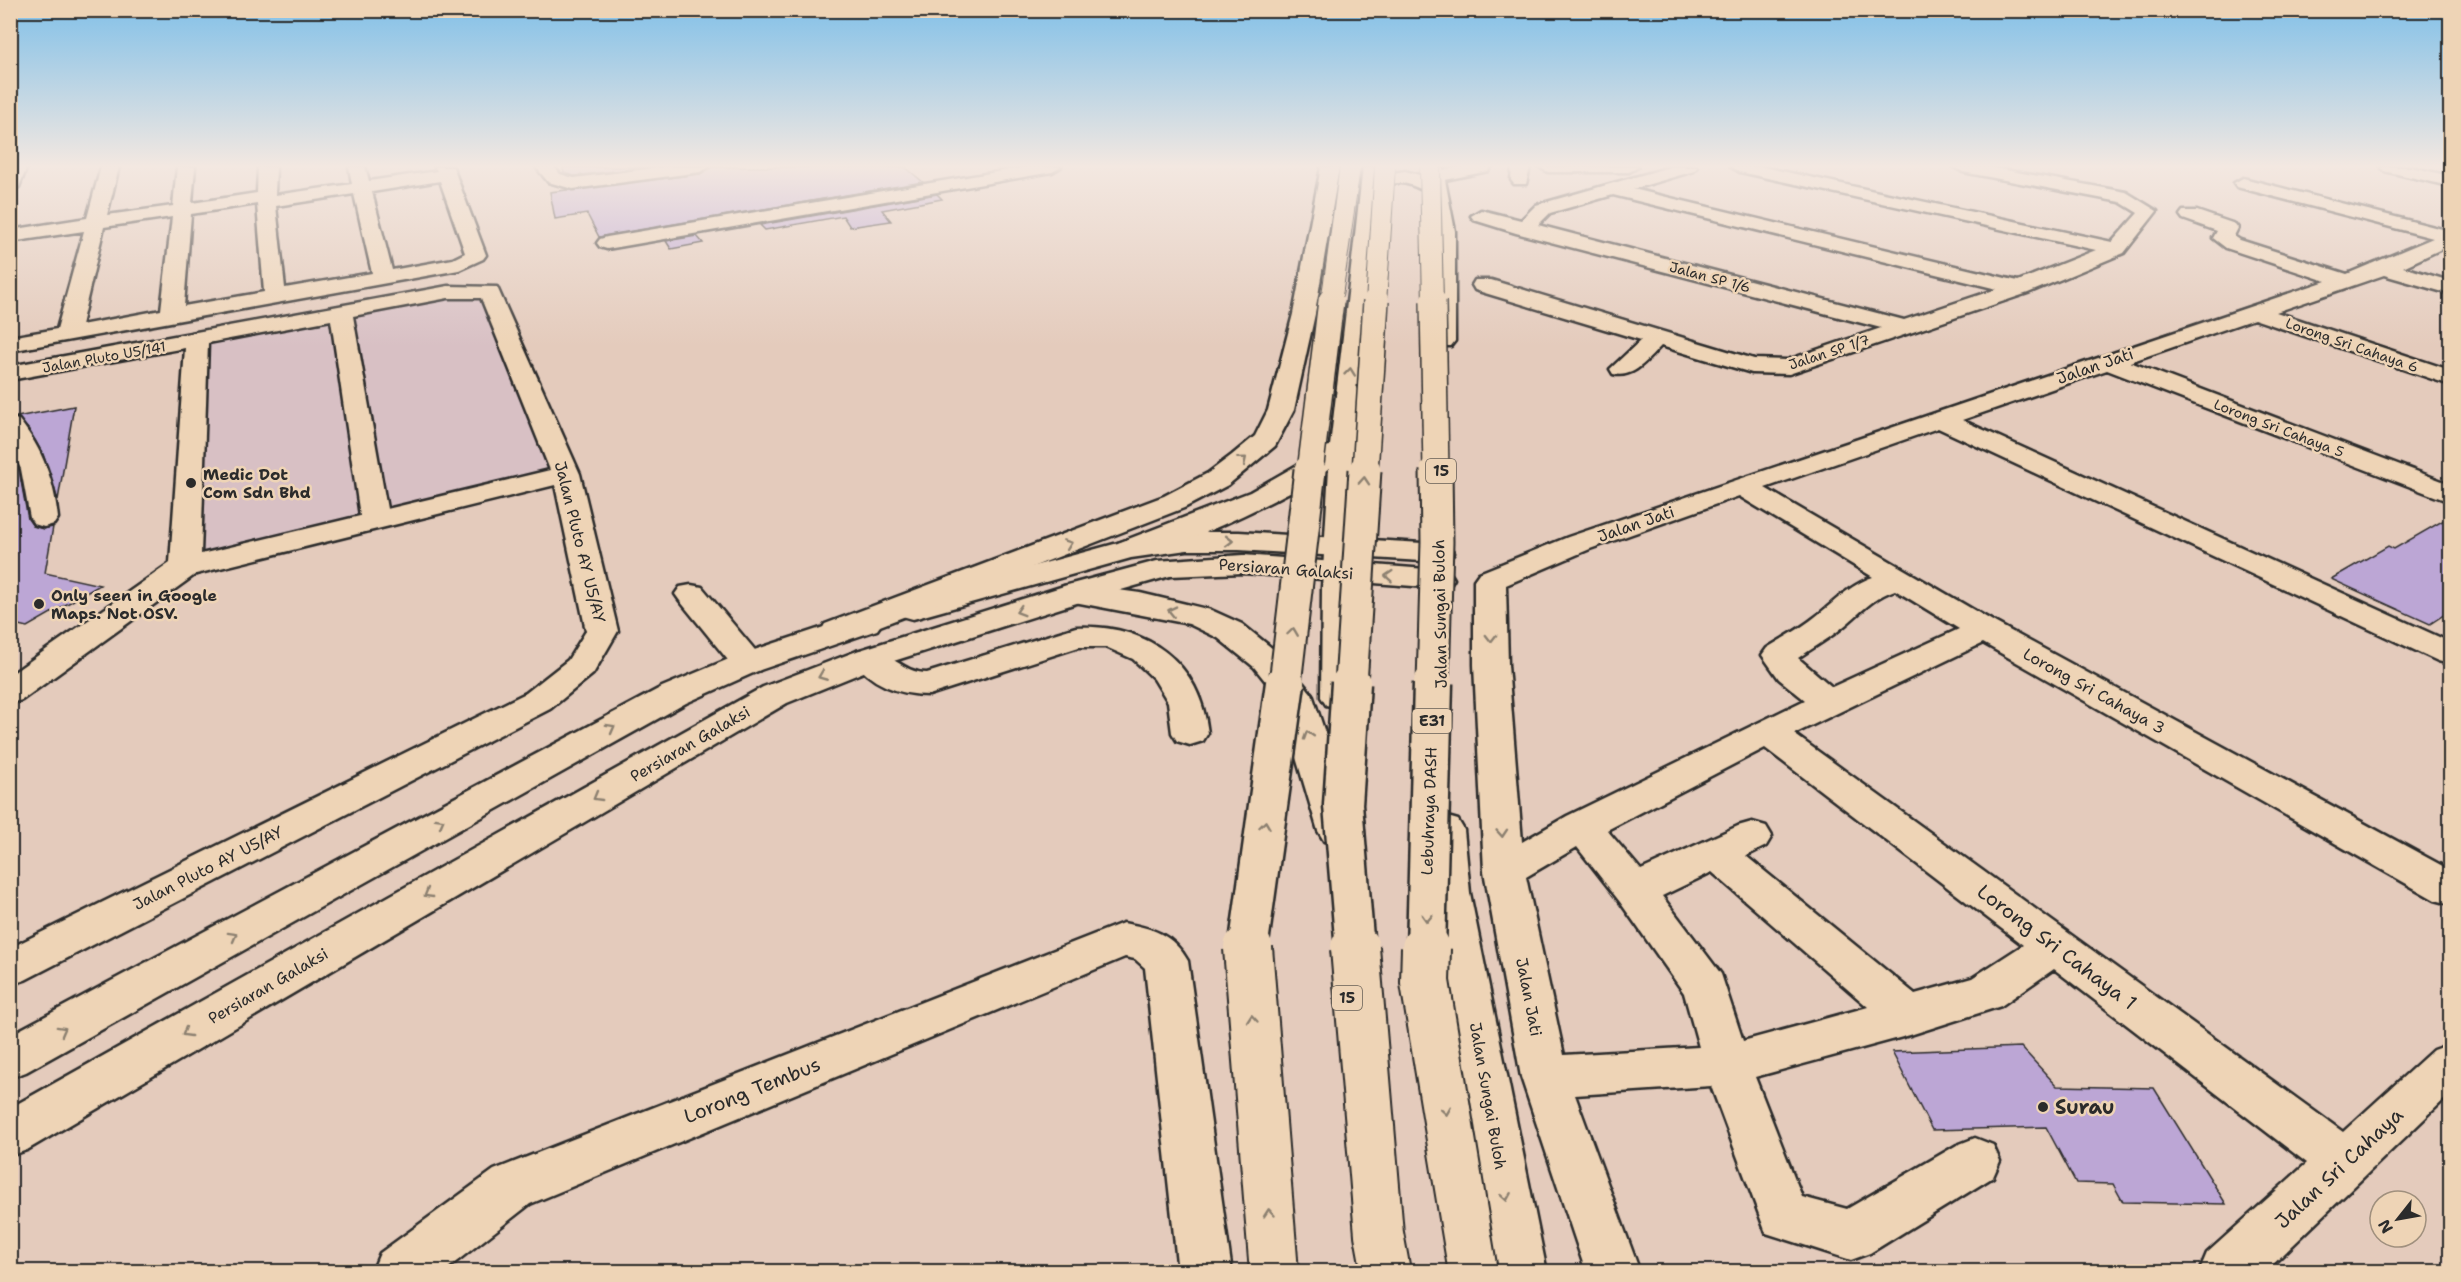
<svg xmlns="http://www.w3.org/2000/svg" width="2461" height="1282" font-family="'Shantell Sans',sans-serif">
<style>
.built{fill:#d8c0c4}
.building{fill:#bca6d5;stroke:#2b2b2b;stroke-width:1.5}
.lines{fill:none;stroke-linecap:round;stroke-linejoin:round}
.minor-casing{stroke:#2b2b2b;stroke-width:5}
.major-casing{stroke:#2b2b2b;stroke-width:5}
.highway-casing{stroke:#2b2b2b;stroke-width:5}
.minor{fill:#eed4b6;fill-rule:evenodd}
.major{fill:#eed4b6;fill-rule:evenodd}
.highway{fill:#eed4b6;fill-rule:evenodd}
.highway-bridge-far4-casing{stroke:#2b2b2b;stroke-width:22;stroke-linecap:butt}
.highway-bridge-far3-casing{stroke:#2b2b2b;stroke-width:28;stroke-linecap:butt}
.highway-bridge-far2-casing{stroke:#2b2b2b;stroke-width:35;stroke-linecap:butt}
.highway-bridge-far1-casing{stroke:#2b2b2b;stroke-width:43;stroke-linecap:butt}
.highway-bridge-casing{stroke:#2b2b2b;stroke-width:52;stroke-linecap:butt}
.highway-bridge-far4{stroke:#eed4b6;stroke-width:20}
.highway-bridge-far3{stroke:#eed4b6;stroke-width:25}
.highway-bridge-far2{stroke:#eed4b6;stroke-width:31}
.highway-bridge-far1{stroke:#eed4b6;stroke-width:38}
.highway-bridge{stroke:#eed4b6;stroke-width:48}
.oneway{stroke:#8c8070}
.poi-dot{fill:#2b2b2b;stroke:#eed4b6;stroke-width:2}
.labels{text-anchor:middle;dominant-baseline:central;stroke-width:5;stroke-linejoin:round;paint-order:stroke}
.far-street-label{font-size:14px;fill:#2b2b2b;stroke:#eed4b6}
.shield{fill:#eed4b6;stroke:#665e55;stroke-width:1.5}
.shield-label{font-size:15px;font-weight:bold;fill:#2b2b2b}
.street-label{font-size:16px;fill:#2b2b2b;stroke:#eed4b6}
.poi-label{font-size:16px;font-weight:bold;fill:#2b2b2b;stroke:#eed4b6;text-anchor:start}
.near-street-label{font-size:20px;fill:#2b2b2b;stroke:#eed4b6}
.near-poi-label{font-size:20px;font-weight:bold;fill:#2b2b2b;stroke:#eed4b6;text-anchor:start}
</style>
<rect width="100%" height="100%" fill="#e4cbbc"/>
<filter id="ink" filterUnits="userSpaceOnUse"><feTurbulence type="fractalNoise" baseFrequency=".0167" numOctaves="2"/><feDisplacementMap in="SourceGraphic" scale="12" xChannelSelector="R" yChannelSelector="G"/><feConvolveMatrix kernelMatrix="1 2 1 2 8 2 1 2 1" color-interpolation-filters="sRGB"/></filter>
<g filter="url(#ink)">
<polygon class="built" points="479,295 554,474 200,560 206,342 444,296"/>
<g class="building">
<polygon points="563,167 647,167 574,176 564,173"/>
<polygon points="711,167 905,167 923,182 599,237 587,214 555,219 550,192 700,174"/>
<polygon points="937,194 942,199 882,210 891,221 850,227 843,216 765,230 760,225"/>
<polygon points="697,236 703,243 671,249 666,241"/>
<polygon points="74,406 58,500 43,454 29,430 17,417"/>
<polygon points="10,451 19,470 28,519 33,526 43,529 53,527 45,573 100,585 27,627 10,623"/>
<polygon points="2451,516 2451,610 2430,624 2331,579 2388,546 2394,549"/>
<polygon points="2021,1047 2057,1086 2154,1088 2226,1204 2123,1202 2113,1184 2076,1183 2046,1127 1932,1130 1892,1052"/>
</g>
<g class="lines">
<g class="minor-casing">
<g id="minor">
<polygon points="10,167 27,167 19,187 10,192"/>
<path d="M101 167H119L107 215 173 206 177 167H195L192 203 257 193 258 167H276L275 195 352 184 349 167H365L369 181 437 171 435 167H453L486 255 483 259 459 270 10 351V337L57 329 84 231 10 242V230L87 218ZM440 181 465 253 453 259 392 270 372 192ZM354 194 372 273 285 288 276 206ZM257 204 264 292 184 306 191 214ZM172 217 161 310 81 325 104 227Z"/>
<polygon points="536,167 554,167 560,174 574,178 663,167 709,167 700,172 573,189 548,182"/>
<polygon points="1026,167 1061,167 1052,172 607,249 600,247 597,243 600,239 607,237"/>
<polygon points="1512,167 1530,167 1526,184 1514,184 1511,180"/>
<polygon points="1539,167 1638,167 1629,172 1548,172"/>
<path d="M1670 167H1697L1694 171 1633 189 2018 281 2096 250 1740 172 1731 167H1763L2112 242 2138 213 2120 202 1963 172 1954 167H1989L2126 192 2157 211 2124 253 2028 293 1789 374 1752 373 1661 346C1648 359 1634 379 1613 374L1610 369 1641 340 1475 290 1472 285 1475 280H1491L1754 359 1787 360 1881 328 1516 233 1474 220 1471 216 1481 210 1521 220 1536 205ZM1613 195 1997 289 1904 320 1538 225 1550 213Z"/>
<polygon points="2381,167 2411,167 2450,176 2450,186 2384,171"/>
<path d="M2243 178 2450 231V245L2403 267 2450 281V294L2384 275 2276 312 2450 370V385L2254 319 2130 362 2450 484V502L2107 370 1962 420 2450 642V664L2438 661 1938 428 1765 488 1996 623 2450 870V904L2435 900 1983 643 1794 734 2343 1132 2433 1050 2450 1044V1094L2265 1272H2199L2207 1253 2307 1163 2054 969 2001 1006 1910 1035 1755 1077 1802 1197 1847 1209 1957 1145 1975 1138 1993 1145 2000 1161 1993 1177 1870 1253 1851 1260 1766 1233 1711 1086 1575 1095 1640 1272H1586L1521 1077 1484 871 1474 665V580L1479 573 1568 537 2326 281 2226 248 2213 238 2217 231 2183 219 2180 215 2183 211H2197L2235 224 2238 228 2234 236 2240 240 2347 274 2433 238 2237 187 2234 183ZM1739 496 1873 577C1849 585 1834 603 1815 617 1800 629 1783 638 1767 648L1762 655 1779 679 1805 700 1567 816 1522 842 1508 665 1506 585 1590 549ZM1895 590 1959 629 1832 687 1798 658C1811 649 1825 641 1838 631 1857 617 1871 598 1895 590ZM1765 748 2023 945 1972 978 1915 994 1746 856 1766 846 1772 836 1766 826 1752 822 1738 826 1641 870 1607 830ZM1577 847 1620 902 1684 993 1699 1047 1564 1055 1526 877ZM1712 872 1868 1007 1743 1041 1721 974 1662 896Z"/>
<path d="M448 286 497 287 580 474 618 631 593 674 550 709 25 980 10 985V948L526 693 568 660 586 631 555 485 196 574 22 700 10 703V675L170 563 185 348 10 380V366ZM448 298H481L550 470 387 509 353 316ZM331 320 360 516 201 554 208 343Z"/>
<path d="M10 418 19 420C43 450 54 481 58 518L54 524 44 527 34 524 30 518 21 469 10 445Z"/>
<polygon points="691,585 702,587 760,656 765,663 760,670 748,673 736,670 680,601 675,594 680,587"/>
<path d="M1076 627C1146 624 1200 661 1208 733L1203 741 1190 745 1177 741 1172 733 1168 702 1154 679 1133 659 1106 647H1079L929 695C899 695 869 684 852 658L857 651C886 643 899 673 927 673Z"/>
<path d="M1123 923C1152 928 1173 934 1188 961L1232 1272H1178L1145 968 1135 959 1125 957 530 1204 443 1272H372L380 1253 494 1170Z"/>
</g>
</g>
<g class="major-casing">
<g id="major">
<polygon points="1187,532 1239,532 1439,544 1450,547 1454,553 1450,559 1439,562 1239,550 1187,550 1131,558 913,619 902,616 897,609 902,602 1129,540"/>
<polygon points="1243,555 1439,570 1450,572 1454,579 1450,586 1439,588 1243,573 1170,576 1086,600 881,665 787,703 27,1150 10,1156 10,1108 763,687 857,651 1064,586 1157,561"/>
<polygon points="866,613 877,616 882,623 877,630 760,670 686,703 26,1072 10,1078 10,1035 662,687 736,656"/>
</g>
</g>
<g class="highway-casing">
<g id="highway">
<polygon points="1321,167 1339,167 1315,314 1294,410 1275,446 1228,485 1184,508 849,638 837,641 825,638 821,631 825,624 1164,496 1208,473 1232,455 1255,436 1268,410 1293,314"/>
<path d="M1363 167H1381L1380 175 1405 171 1427 177 1425 167H1443V170L1459 167H1491L1488 171 1445 180 1455 231V341L1451 346H1435L1431 341 1435 231 1429 194C1411 183 1399 179 1379 188L1357 430 1354 588 1355 697 1350 705 1338 708 1326 705 1321 697 1322 588 1329 468C1298 492 1152 564 1118 555L1114 549 1118 543 1250 492 1299 464 1320 448 1330 446Z"/>
<polygon points="1075,584 1140,593 1211,610 1242,624 1278,653 1312,694 1358,831 1352,841 1338,845 1324,841 1318,831 1278,697 1254,667 1218,638 1189,624 1064,600 1059,593 1064,586"/>
<polygon points="1444,816 1458,820 1464,830 1470,893 1547,1272 1493,1272 1428,893 1424,830 1430,820"/>
</g>
</g>
<use href="#minor" class="minor"/>
<use href="#major" class="major"/>
<use href="#highway" class="highway"/>
<g class="highway-bridge-far4-casing">
<g id="highway-bridge-far4">
<polyline points="1430,167 1433,303"/>
<polyline points="1331,303 1350,167"/>
<polyline points="1376,303 1385,167"/>
</g>
</g>
<g class="highway-bridge-far3-casing">
<g id="highway-bridge-far3">
<polyline points="1433,301 1436,472"/>
<polyline points="1310,472 1331,301"/>
<polyline points="1365,472 1376,301"/>
</g>
</g>
<g class="highway-bridge-far2-casing">
<g id="highway-bridge-far2">
<polyline points="1285,684 1310,470"/>
<polyline points="1351,684 1365,470"/>
<polyline points="1433,684 1437,542 1436,470"/>
</g>
</g>
<g class="highway-bridge-far1-casing">
<g id="highway-bridge-far1">
<polyline points="1351,683 1343,805 1355,950"/>
<polyline points="1248,950 1285,683"/>
<polyline points="1426,950 1433,683"/>
</g>
</g>
<g class="highway-bridge-casing">
<g id="highway-bridge">
<polyline points="1248,948 1274,1272"/>
<polyline points="1355,948 1379,1234 1386,1272"/>
<polyline points="1426,948 1425,982 1473,1272"/>
</g>
</g>
<use href="#highway-bridge-far4" class="highway-bridge-far4"/>
<use href="#highway-bridge-far3" class="highway-bridge-far3"/>
<use href="#highway-bridge-far2" class="highway-bridge-far2"/>
<use href="#highway-bridge-far1" class="highway-bridge-far1"/>
<use href="#highway-bridge" class="highway-bridge"/>
</g>
<defs><path id="oneway-chevron" d="M-2-3.5L2.5 0L-2 3.5" fill="none" stroke-width="1.6" stroke-linecap="round" stroke-linejoin="round" transform="scale(1.5)"/></defs>
<g class="oneway">
<use href="#oneway-chevron" transform="translate(1350 372) rotate(-84)"/>
<use href="#oneway-chevron" transform="translate(1243 460) rotate(-40)"/>
<use href="#oneway-chevron" transform="translate(1364 481) rotate(-86)"/>
<use href="#oneway-chevron" transform="translate(1229 541)"/>
<use href="#oneway-chevron" transform="translate(1068 544) rotate(-21)"/>
<use href="#oneway-chevron" transform="translate(1389 576) rotate(-176)"/>
<use href="#oneway-chevron" transform="translate(1020 611) rotate(163)"/>
<use href="#oneway-chevron" transform="translate(1172 611) rotate(-167)"/>
<use href="#oneway-chevron" transform="translate(1293 632) rotate(-82)"/>
<use href="#oneway-chevron" transform="translate(1491 638) rotate(90)"/>
<use href="#oneway-chevron" transform="translate(822 676) rotate(158)"/>
<use href="#oneway-chevron" transform="translate(611 728) rotate(-29)"/>
<use href="#oneway-chevron" transform="translate(1308 735) rotate(-108)"/>
<use href="#oneway-chevron" transform="translate(597 797) rotate(150)"/>
<use href="#oneway-chevron" transform="translate(440 822) rotate(-29)"/>
<use href="#oneway-chevron" transform="translate(1265 825) rotate(-82)"/>
<use href="#oneway-chevron" transform="translate(1502 833) rotate(86)"/>
<use href="#oneway-chevron" transform="translate(428 894) rotate(150)"/>
<use href="#oneway-chevron" transform="translate(1427 918) rotate(92)"/>
<use href="#oneway-chevron" transform="translate(233 936) rotate(-29)"/>
<use href="#oneway-chevron" transform="translate(1252 1019) rotate(-95)"/>
<use href="#oneway-chevron" transform="translate(62 1030) rotate(-29)"/>
<use href="#oneway-chevron" transform="translate(186 1033) rotate(150)"/>
<use href="#oneway-chevron" transform="translate(1446 1111) rotate(81)"/>
<use href="#oneway-chevron" transform="translate(1506 1197) rotate(80)"/>
<use href="#oneway-chevron" transform="translate(1269 1213) rotate(-95)"/>
</g>
</g>
<linearGradient id="sky" x2="0" y2="1"><stop stop-color="#81c0e8"/><stop offset="0.48" stop-color="#f3e8e1"/><stop offset="1" stop-color="#f3e8e1" stop-opacity="0"/></linearGradient>
<rect width="2461" height="346" fill="url(#sky)"/>
<g class="poi-dot">
<circle cx="191" cy="483" r="6"/>
<circle cx="39" cy="604" r="6"/>
<circle cx="2043" cy="1107" r="6"/>
</g>
<g class="labels">
<g class="far-street-label">
<text transform="translate(1710 277) rotate(15)">Jalan SP 1/6</text>
<text transform="translate(2352 345) rotate(19)">Lorong Sri Cahaya 6</text>
<text transform="translate(1829 352) rotate(-18)">Jalan SP 1/7</text>
<text transform="translate(104 357) rotate(-10)">Jalan Pluto U5/141</text>
<text transform="translate(2279 428) rotate(21)">Lorong Sri Cahaya 5</text>
</g>
<g class="shield">
<rect x="1426" y="459" width="30" height="24" rx="4.5"/>
<rect x="1412.5" y="709" width="39" height="24" rx="4.5"/>
<rect x="1332" y="986" width="30" height="24" rx="4.5"/>
</g>
<g class="shield-label">
<text x="1441" y="471">15</text>
<text x="1432" y="721">E31</text>
<text x="1347" y="998">15</text>
</g>
<g class="street-label">
<text transform="translate(2095 366) rotate(-19)">Jalan Jati</text>
<text transform="translate(1636 524) rotate(-19)">Jalan Jati</text>
<text transform="translate(580 542) rotate(76)">Jalan Pluto AY U5/AY</text>
<text transform="translate(1286 569) rotate(4)">Persiaran Galaksi</text>
<text transform="translate(1440 614) rotate(-91)">Jalan Sungai Buloh</text>
<text transform="translate(2094 691) rotate(29)">Lorong Sri Cahaya 3</text>
<text transform="translate(690 744) rotate(-30)">Persiaran Galaksi</text>
<text transform="translate(1429 811) rotate(-88)">Lebuhraya DASH</text>
<text transform="translate(208 868) rotate(-27)">Jalan Pluto AY U5/AY</text>
<text transform="translate(268 986) rotate(-30)">Persiaran Galaksi</text>
<text transform="translate(1529 997) rotate(79)">Jalan Jati</text>
<text transform="translate(1488 1096) rotate(80)">Jalan Sungai Buloh</text>
</g>
<g class="poi-label">
<text x="203" y="474">Medic Dot<tspan x="203" dy="18">Com Sdn Bhd</tspan></text>
<text x="51" y="595">Only seen in Google<tspan x="51" dy="18">Maps. Not OSV.</tspan></text>
</g>
<g class="near-street-label">
<text transform="translate(2057 947) rotate(37)">Lorong Sri Cahaya 1</text>
<text transform="translate(752 1090) rotate(-22)">Lorong Tembus</text>
<text transform="translate(2339 1168) rotate(-43)">Jalan Sri Cahaya</text>
</g>
<g class="near-poi-label">
<text x="2055" y="1107">Surau</text>
</g>
</g>
<rect width="2461" height="1282" fill="none" stroke="#eed4b6" stroke-width="36"/>
<rect x="18" y="18" width="2425" height="1246" fill="none" stroke="#2b2b2b" stroke-width="2" filter="url(#ink)"/>
<g transform="translate(2398 1219) rotate(239)"><circle r="28" fill="#eed4b6" stroke="#a0907e" stroke-width="1.5"/>
<path d="M0-4.5L10 22L0 15L-10 22Z" fill="#2b2b2b"/>
<text y="-9" font-size="16" font-weight="bold" text-anchor="middle" fill="#2b2b2b">N</text>
</g>
</svg>
